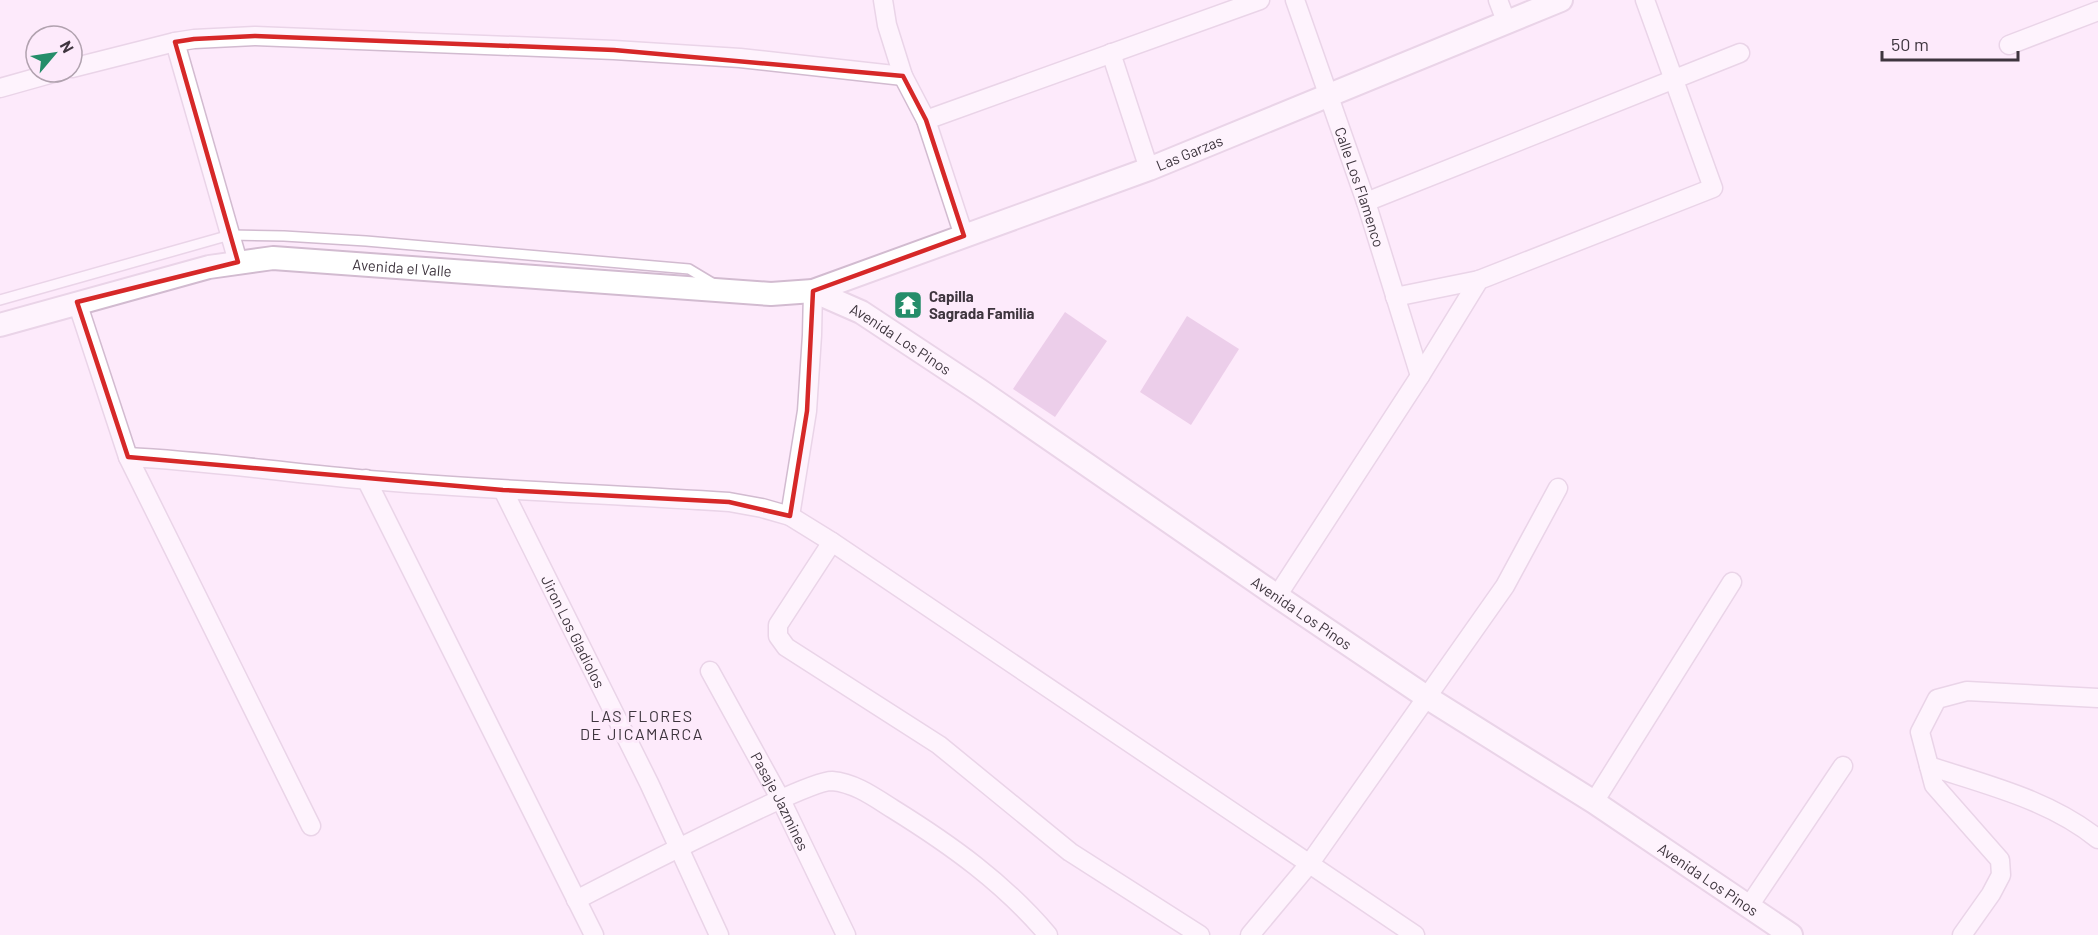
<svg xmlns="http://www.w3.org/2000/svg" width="2098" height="935" font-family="Barlow,sans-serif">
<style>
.green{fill:#d8aed4}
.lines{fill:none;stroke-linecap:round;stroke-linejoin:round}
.service-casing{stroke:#d2bbd0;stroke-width:12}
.minor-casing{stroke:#d2bbd0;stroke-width:21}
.tertiary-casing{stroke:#d2bbd0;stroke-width:26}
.service{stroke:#fff;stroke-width:9}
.minor{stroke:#fff;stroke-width:18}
.tertiary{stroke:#fff;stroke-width:22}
.marked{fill:none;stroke:#d62828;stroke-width:4.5;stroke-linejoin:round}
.labels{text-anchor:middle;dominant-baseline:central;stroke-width:6;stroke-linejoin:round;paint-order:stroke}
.street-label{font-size:15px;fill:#3e353e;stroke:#fdeafb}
.poi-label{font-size:15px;font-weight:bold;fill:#3e353e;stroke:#fdeafb;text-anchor:start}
.neighbourhood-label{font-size:16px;letter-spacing:1.5px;fill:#3e353e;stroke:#fdeafb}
</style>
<rect width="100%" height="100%" fill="#fdeafb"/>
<g class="green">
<polygon points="1065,312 1107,341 1055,417 1013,389"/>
<polygon points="1187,316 1239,349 1191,425 1140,392"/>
</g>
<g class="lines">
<g class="service-casing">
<polyline id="service" points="0,300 230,235 284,236 366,241 689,269 714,284"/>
</g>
<g class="minor-casing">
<g id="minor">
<polyline points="883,0 887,25 903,76 926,120 964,236"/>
<path id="s1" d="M1295 0 1366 202 1420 376"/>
<polyline points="1498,0 1506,21"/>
<polyline points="175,42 238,262"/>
<polyline points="2009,45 2098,11"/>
<polyline points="1111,53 1149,169"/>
<polyline points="72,68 175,42 194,39 255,36 614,50 740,58 903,76"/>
<polyline points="0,88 57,72"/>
<polyline points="926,120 1260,0"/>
<polyline points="1366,202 1740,53"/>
<polyline points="1395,297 1479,280"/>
<polyline points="77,302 128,457 311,826"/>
<path d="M128 457C209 461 289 473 369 480 489 490 609 494 729 502L762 508 790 516 832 542 1415 935"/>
<polyline points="366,479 594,935"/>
<path id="s2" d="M503 490 649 783 719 935"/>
<polyline points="790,516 807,411 812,335 813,291"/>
<polyline points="832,542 778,625 778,636 786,647 939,745 1070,852 1200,935"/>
<polyline points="1277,596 1420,376 1479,280 1713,188 1645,0"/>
<path id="s3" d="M710 671 781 800 846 935"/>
<path d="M1929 766C1987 785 2050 800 2098 839"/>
<polyline points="1594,802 1732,582"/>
<path d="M576 900C640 867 703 835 768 805 781 799 819 781 832 781 855 783 874 797 893 809 951 845 1004 883 1048 935"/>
<polyline points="1749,906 1843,766"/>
<polyline points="1250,935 1310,863 1505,586 1558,488"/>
<polyline points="1962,935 1991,894 2001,875 2000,860 1934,785 1920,732 1937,699 1967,691 2098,698"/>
</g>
</g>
<g class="tertiary-casing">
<g id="tertiary">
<path id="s4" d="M813 291 861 312 979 390 1277 596 1428 698 1594 802 1791 935"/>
<path id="s5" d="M0 325 209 267 273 258 771 294 813 291 1149 169 1561 0"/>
</g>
</g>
<use href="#service" class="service"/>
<use href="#minor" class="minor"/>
<use href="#tertiary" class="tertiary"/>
</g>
<path d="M0 0H2098V935H0ZM255 36 614 50 903 76 926 120 964 236 813 291 807 411 790 516 729 502 503 490 128 457 77 302 238 262 175 42 194 39Z" fill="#fdeafb" fill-opacity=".55" fill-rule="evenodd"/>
<path class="marked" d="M255 36 614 50 903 76 926 120 964 236 813 291 807 411 790 516 729 502 503 490 128 457 77 302 238 262 175 42 194 39Z"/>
<defs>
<g id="temple-square" transform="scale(1.5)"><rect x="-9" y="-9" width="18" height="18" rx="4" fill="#258d6a" stroke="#fdeafb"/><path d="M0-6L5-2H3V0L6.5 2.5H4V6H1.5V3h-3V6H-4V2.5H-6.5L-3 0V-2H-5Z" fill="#fff"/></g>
</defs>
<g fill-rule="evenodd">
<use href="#temple-square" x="908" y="305"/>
</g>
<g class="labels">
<g class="street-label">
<text stroke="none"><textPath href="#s5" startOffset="1224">Las Garzas</textPath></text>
<text stroke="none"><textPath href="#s1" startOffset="198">Calle Los Flamenco</textPath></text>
<text stroke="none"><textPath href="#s5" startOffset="411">Avenida el Valle</textPath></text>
<text stroke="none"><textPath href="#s4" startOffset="100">Avenida Los Pinos</textPath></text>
<text stroke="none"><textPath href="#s4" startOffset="586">Avenida Los Pinos</textPath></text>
<text stroke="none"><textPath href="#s2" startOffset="158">Jiron Los Gladiolos</textPath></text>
<text stroke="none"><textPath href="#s3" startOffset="148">Pasaje Jazmines</textPath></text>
<text stroke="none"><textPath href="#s4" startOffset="1072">Avenida Los Pinos</textPath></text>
</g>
<g class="poi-label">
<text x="929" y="296">Capilla<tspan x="929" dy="17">Sagrada Familia</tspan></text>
</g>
<g class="neighbourhood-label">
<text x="642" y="715">LAS FLORES<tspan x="642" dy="18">DE JICAMARCA</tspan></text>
</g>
</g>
<g transform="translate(54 54) rotate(61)"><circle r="28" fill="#fdeafb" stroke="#b1a2af" stroke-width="1.5"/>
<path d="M0-4.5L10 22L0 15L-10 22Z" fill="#258d6a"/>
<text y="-9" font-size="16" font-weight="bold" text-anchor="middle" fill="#3e353e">N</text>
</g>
<path d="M1882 51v9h136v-9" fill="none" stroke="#3e353e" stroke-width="3"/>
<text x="1891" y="51" font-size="18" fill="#3e353e" stroke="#fdeafb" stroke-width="4.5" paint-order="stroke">50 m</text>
</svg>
